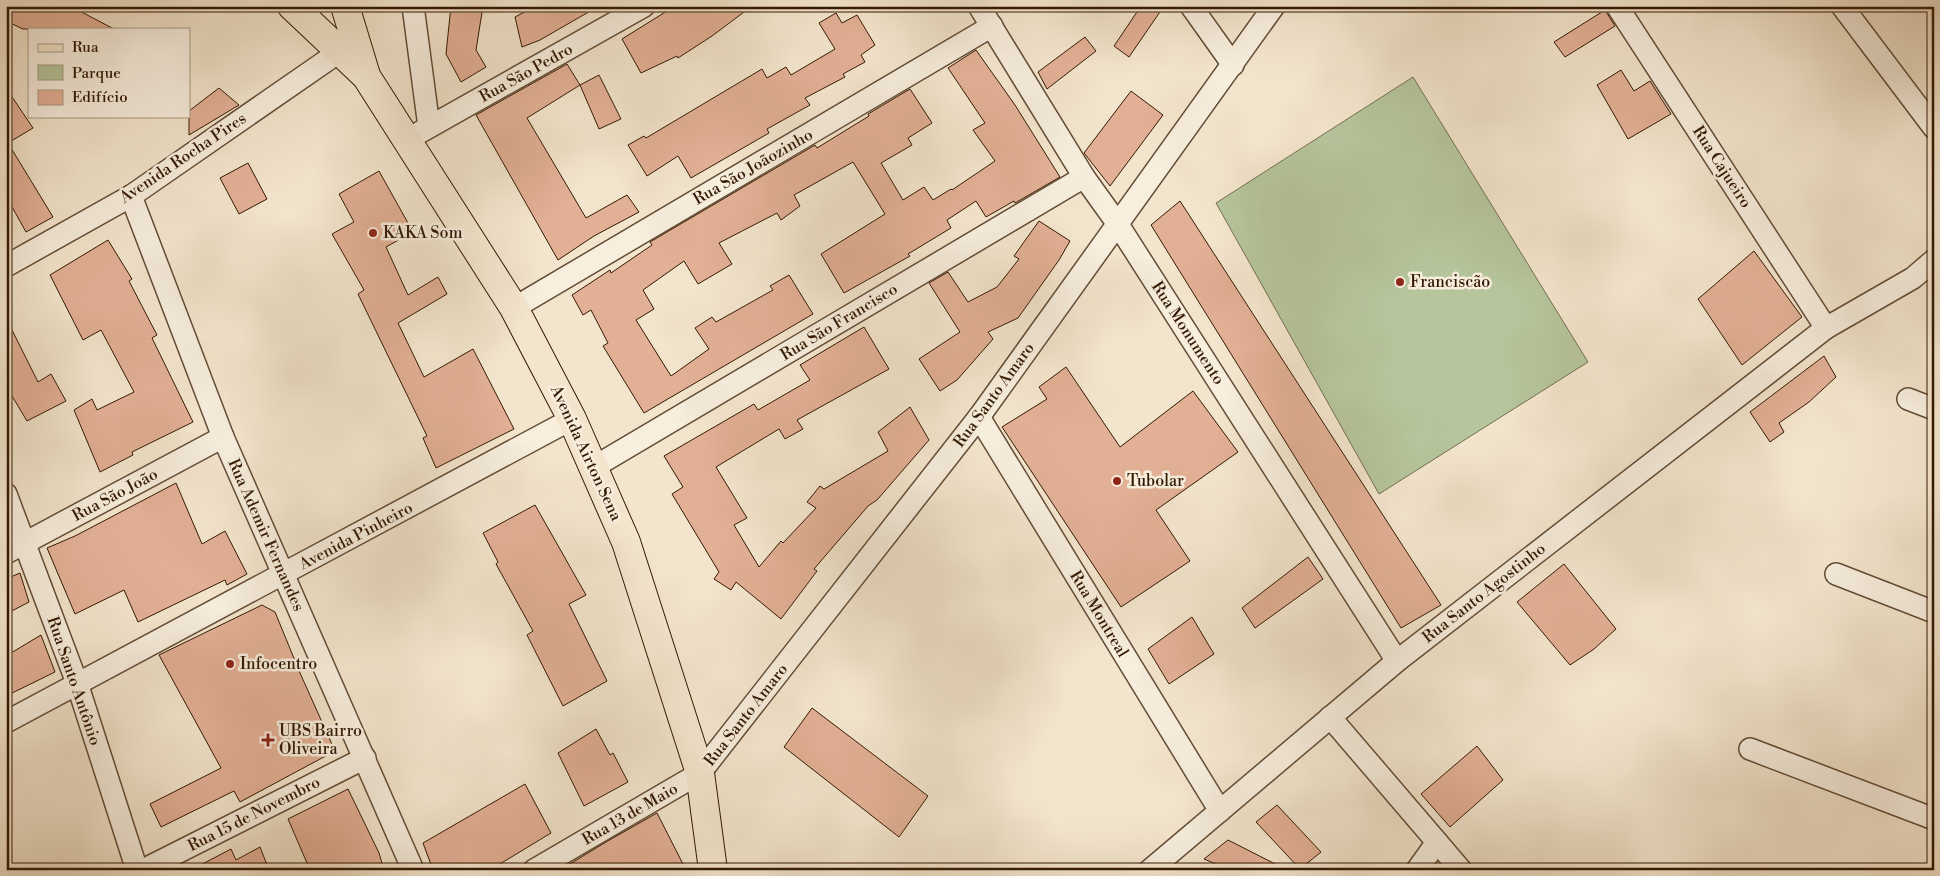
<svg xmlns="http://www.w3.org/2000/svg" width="1940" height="876" font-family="'Libre Bodoni',serif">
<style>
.green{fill:#b6c59c;stroke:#756f50}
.building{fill:#e2b095;stroke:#341903}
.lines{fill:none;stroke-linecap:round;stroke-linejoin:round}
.street-casing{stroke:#644c36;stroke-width:24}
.primary-casing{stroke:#341903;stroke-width:30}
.street{stroke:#f7eede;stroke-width:21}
.primary{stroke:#f3e5cd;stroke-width:28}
.poi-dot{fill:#8f2418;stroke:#f7eede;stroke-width:2}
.labels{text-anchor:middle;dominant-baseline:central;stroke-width:5;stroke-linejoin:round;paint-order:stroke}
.street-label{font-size:16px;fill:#341903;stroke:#f7eede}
.poi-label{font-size:16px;fill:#341903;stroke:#f7eede;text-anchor:start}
</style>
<rect width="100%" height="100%" fill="#f3e5cd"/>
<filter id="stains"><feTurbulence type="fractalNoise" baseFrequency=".004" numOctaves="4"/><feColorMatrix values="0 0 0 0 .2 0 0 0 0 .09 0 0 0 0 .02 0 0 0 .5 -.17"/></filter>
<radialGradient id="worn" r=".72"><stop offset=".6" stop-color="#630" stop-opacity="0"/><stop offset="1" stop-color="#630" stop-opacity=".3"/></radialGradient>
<polygon class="green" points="1413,77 1588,362 1379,494 1216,203"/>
<g class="building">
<polygon points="6,6 70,6 114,29 23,29 6,21"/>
<polygon points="451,6 483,6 476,50 486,67 461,82 446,54"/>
<polygon points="536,6 599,6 540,40 522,47 515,17"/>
<polygon points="675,6 752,6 712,36 678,58 677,56 641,73 622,39"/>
<polygon points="1141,6 1164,6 1129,57 1114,46"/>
<polygon points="1605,10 1615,26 1565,57 1554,42"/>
<polygon points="836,13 842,23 857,15 875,45 861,55 865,62 843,74 845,77 805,98 810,105 767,129 769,133 691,178 678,156 647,176 628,145 644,136 646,138 762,69 767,78 786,67 791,75 835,49 819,23"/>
<polygon points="1085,37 1096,51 1047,89 1038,72"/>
<polygon points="976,50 1015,105 1060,177 1015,203 1014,201 986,217 976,201 947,220 951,228 908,254 910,256 844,293 821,254 885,214 853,162 812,185 794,195 800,206 781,220 777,213 719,243 732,264 698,284 684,261 643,290 654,309 636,320 671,376 709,349 695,328 712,317 716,322 773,290 770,286 789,275 813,314 644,413 603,346 608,343 591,310 583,315 572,295 610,270 611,273 652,245 650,242 815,145 817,148 869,116 868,114 910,89 932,123 908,138 912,145 881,163 903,200 924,187 933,200 951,189 952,190 995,161 973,130 985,123 948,68"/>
<polygon points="567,64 580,85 527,118 586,218 627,195 639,212 594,236 558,260 476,115"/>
<polygon points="1621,70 1634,91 1650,81 1671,114 1628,139 1597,85"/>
<polygon points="599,75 621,119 599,129 580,85"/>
<polygon points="6,88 33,128 8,143 53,217 26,232 6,196"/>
<polygon points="219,88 239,105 189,135 189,111"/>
<polygon points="1131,91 1163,115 1110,186 1084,153"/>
<polygon points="248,163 267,199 239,214 220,178"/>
<polygon points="379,171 413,232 386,247 408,295 438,277 447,294 398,323 424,377 473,349 514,429 436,468 423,438 427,436 358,294 364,290 332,234 354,222 339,194"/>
<polygon points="1180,201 1441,605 1401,628 1151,225"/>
<polygon points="1039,221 1070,241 1059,260 1018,318 988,332 993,339 957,380 940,391 919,359 960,332 929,283 948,272 968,302 997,287 1019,259 1014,256"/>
<polygon points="108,240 132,279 129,281 157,335 152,338 193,422 132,452 133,455 100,472 74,410 92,399 97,410 134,392 101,330 83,340 50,275"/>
<polygon points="1754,251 1802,317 1742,365 1698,299"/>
<polygon points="6,318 38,382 51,374 66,401 27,421 6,386"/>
<polygon points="864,327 889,369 797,420 803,429 785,439 779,429 716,467 747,518 734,525 759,567 781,541 783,543 816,508 807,502 820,486 824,489 888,451 878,432 910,407 929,440 877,500 868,506 814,569 817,571 781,619 736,582 731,590 714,579 719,572 672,494 683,487 664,456 754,404 758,410 810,380 800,365"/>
<polygon points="1824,356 1836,377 1809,402 1779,423 1784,432 1770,442 1750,412"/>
<polygon points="1066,367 1120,447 1193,391 1238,452 1156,510 1190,561 1121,607 1002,427 1047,399 1039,387"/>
<polygon points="176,483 202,544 225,531 247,574 227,585 225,580 138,622 124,590 75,614 47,548 75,536"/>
<polygon points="535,505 586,595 569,604 607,681 563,706 527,635 533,631 496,564 498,562 483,533"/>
<polygon points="1308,557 1323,579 1255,628 1242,608"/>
<polygon points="1564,564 1616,629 1594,649 1570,665 1517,602"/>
<polygon points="20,573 29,602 6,614 6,579"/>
<polygon points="262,605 275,612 300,673 335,751 240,802 234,791 161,827 150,804 221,768 159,655"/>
<polygon points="1192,617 1214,654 1169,684 1148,649"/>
<polygon points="41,635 55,672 6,696 6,656"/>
<polygon points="812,708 928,796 899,837 784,747"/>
<polygon points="596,729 610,755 613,753 628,782 584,806 558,753"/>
<polygon points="1477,746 1503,780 1450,827 1421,794"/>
<polygon points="525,784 551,833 490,870 433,870 423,843"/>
<polygon points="348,789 379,853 384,870 310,870 288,819"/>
<polygon points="1277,805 1321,852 1300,869 1256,822"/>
<polygon points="657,813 686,870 560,870 606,842"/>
<polygon points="1228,840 1287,870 1230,870 1204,859"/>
<polygon points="260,847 269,870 191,870 231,849 236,860"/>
</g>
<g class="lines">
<g class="street-casing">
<g id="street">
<polyline points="413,6 429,127"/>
<polyline points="979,6 1084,177 1117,223 1397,661"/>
<polyline points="1191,6 1233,65"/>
<polyline points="1617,6 1826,328"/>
<polyline points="1842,6 1934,128"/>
<polyline points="408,139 644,6"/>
<polyline points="131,196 223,437 413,870"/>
<polyline points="6,266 131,196 352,43"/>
<polyline points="514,308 992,26"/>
<polyline points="1908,399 1934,409"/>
<polyline points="979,417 1220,811"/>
<polyline points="594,467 1084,177"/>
<polyline points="6,494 77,683 137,870"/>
<polyline points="6,553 223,437"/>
<polyline points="1836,574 1934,612"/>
<polyline points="1330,717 1461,870"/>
<polyline points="6,722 572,419"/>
<polyline points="1750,749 1934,819"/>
<polyline points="143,870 365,758"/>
<polyline points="534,870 700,773 979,417 1274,6"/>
<polyline points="1150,870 1397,661 1826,328 1913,278 1934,260"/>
<polyline points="1417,870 1437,842"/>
</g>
</g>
<g class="primary-casing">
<g id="primary">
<polyline points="292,6 366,76 514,308 572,419 626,542 700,773 713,870"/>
<polyline points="345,6 365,72"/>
</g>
</g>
<use href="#street" class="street"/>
<use href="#primary" class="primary"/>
</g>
<g class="poi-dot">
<circle cx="373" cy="233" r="5"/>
<circle cx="1400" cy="282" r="5"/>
<circle cx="1117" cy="481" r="5"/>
<circle cx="230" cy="664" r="5"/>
<path d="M265.5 732.5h5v5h5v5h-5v5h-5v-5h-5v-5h5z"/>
</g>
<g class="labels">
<g class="street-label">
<text transform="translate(526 73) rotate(-29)">Rua São Pedro</text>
<text transform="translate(183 158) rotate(-34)">Avenida Rocha Pires</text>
<text transform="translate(753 167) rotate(-30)">Rua São Joãozinho</text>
<text transform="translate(1722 167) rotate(57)">Rua Cajueiro</text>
<text transform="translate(839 322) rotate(-31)">Rua São Francisco</text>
<text transform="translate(1188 333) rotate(57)">Rua Monumento</text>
<text transform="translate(994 395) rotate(-54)">Rua Santo Amaro</text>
<text transform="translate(586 453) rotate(65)">Avenida Airton Sena</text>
<text transform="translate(115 495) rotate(-28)">Rua São João</text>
<text transform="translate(266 535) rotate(66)">Rua Ademir Fernandes</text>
<text transform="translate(356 536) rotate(-28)">Avenida Pinheiro</text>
<text transform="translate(1484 593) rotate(-38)">Rua Santo Agostinho</text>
<text transform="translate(1099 614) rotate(59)">Rua Montreal</text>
<text transform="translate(74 681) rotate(71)">Rua Santo Antônio</text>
<text transform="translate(746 715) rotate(-52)">Rua Santo Amaro</text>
<text transform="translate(254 814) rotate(-27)">Rua 15 de Novembro</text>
<text transform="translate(630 814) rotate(-30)">Rua 13 de Maio</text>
</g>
<g class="poi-label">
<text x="383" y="233">KAKA Som</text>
<text x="1410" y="282">Franciscão</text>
<text x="1127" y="481">Tubolar</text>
<text x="240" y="664">Infocentro</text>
<text x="279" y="731">UBS Bairro<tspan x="279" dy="18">Oliveira</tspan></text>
</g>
</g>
<rect width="1940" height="876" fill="none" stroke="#f3e5cd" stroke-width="25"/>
<rect x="8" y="8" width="1925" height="861" fill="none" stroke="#341903" stroke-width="2.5"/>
<rect x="12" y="12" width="1915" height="851" fill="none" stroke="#341903"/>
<rect x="28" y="28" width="162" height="90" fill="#f7eede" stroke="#a99986"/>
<rect x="38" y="44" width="25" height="8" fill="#f3e5cd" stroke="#a99986"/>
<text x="72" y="52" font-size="15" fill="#341903">Rua</text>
<rect x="38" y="65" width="25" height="15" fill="#b6c59c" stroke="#a99986"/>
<text x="72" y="78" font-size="15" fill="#341903">Parque</text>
<rect x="38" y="90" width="25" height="15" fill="#e2b095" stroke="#a99986"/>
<text x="72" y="102" font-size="15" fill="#341903">Edifício</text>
<rect width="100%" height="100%" filter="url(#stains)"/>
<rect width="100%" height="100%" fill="url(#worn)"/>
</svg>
